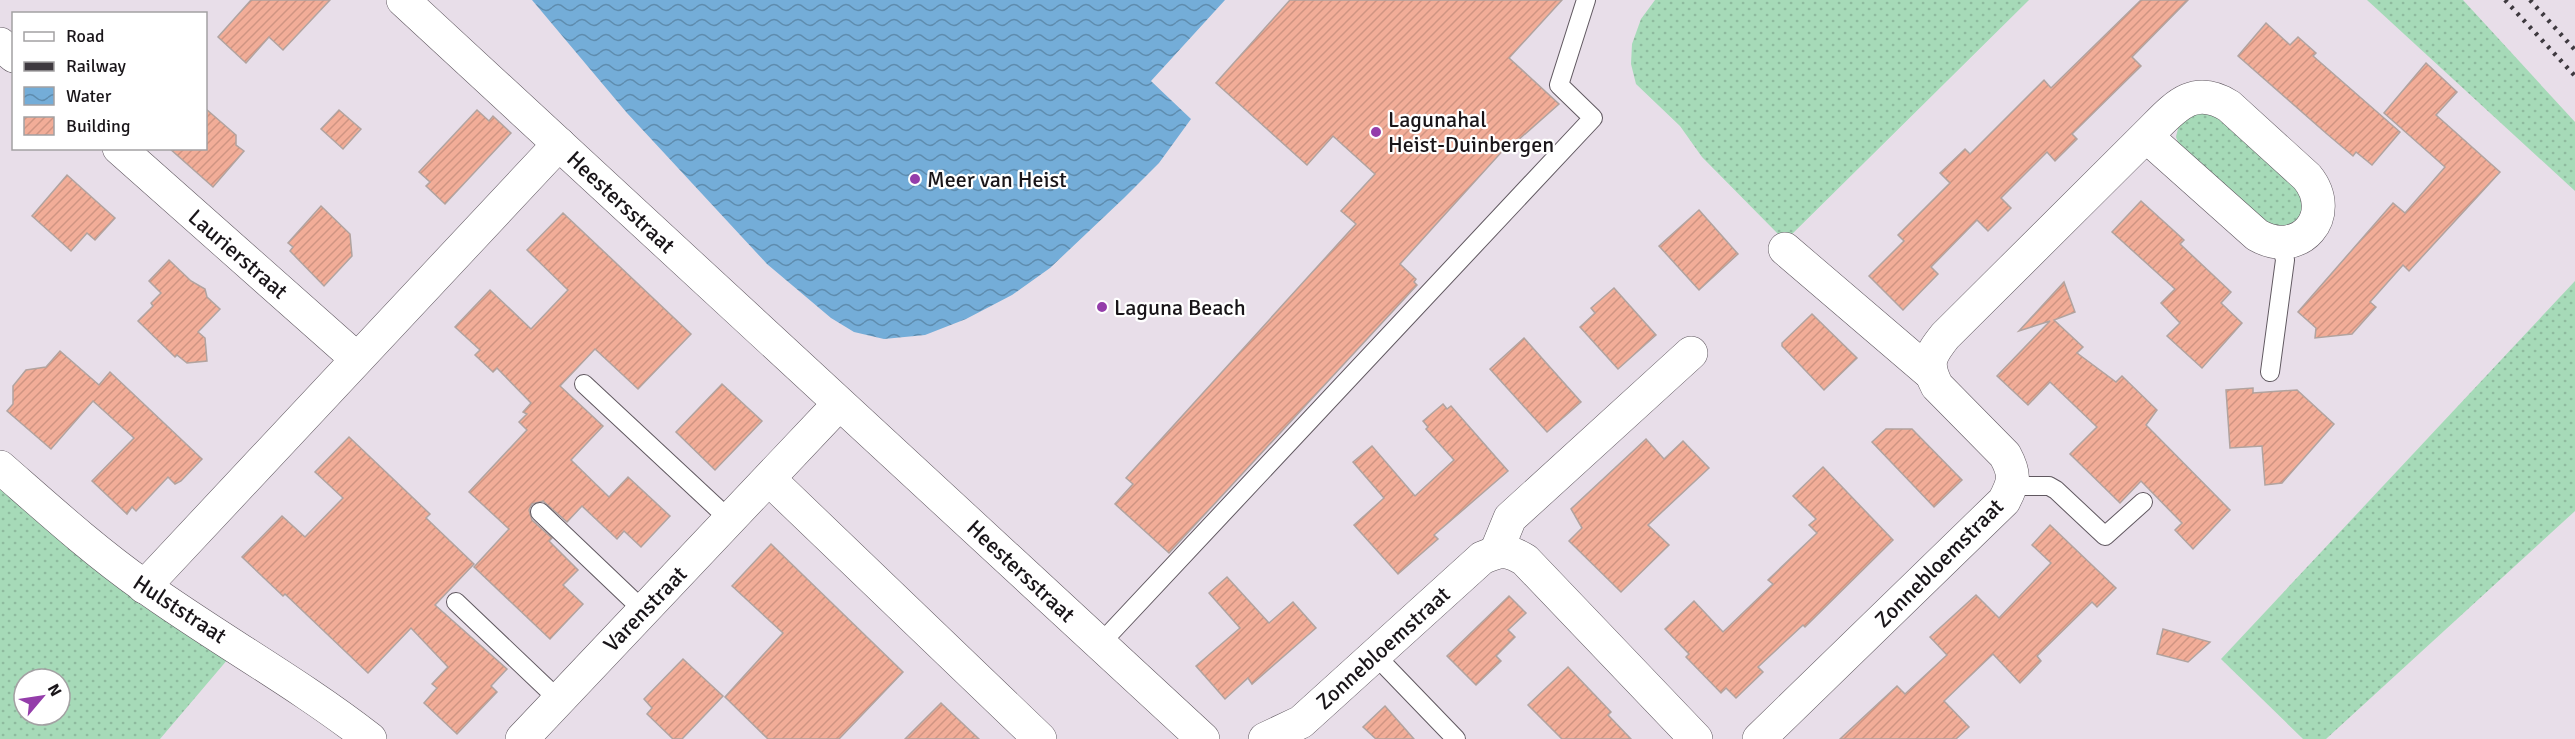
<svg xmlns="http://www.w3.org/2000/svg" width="2575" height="739" font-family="Signika,sans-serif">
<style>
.grass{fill:url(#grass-dots);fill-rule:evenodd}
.water{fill:url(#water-waves)}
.building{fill:url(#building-hatch);stroke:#b1a39f;stroke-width:1.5}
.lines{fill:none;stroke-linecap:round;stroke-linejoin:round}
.lane-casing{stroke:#605860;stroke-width:20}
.street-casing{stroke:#605860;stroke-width:34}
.lane{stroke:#fff;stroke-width:18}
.street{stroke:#fff;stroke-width:33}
.rail{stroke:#3e393f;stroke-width:4.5;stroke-dasharray:3 6;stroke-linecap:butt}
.poi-dot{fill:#943daa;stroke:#fff;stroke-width:2}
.labels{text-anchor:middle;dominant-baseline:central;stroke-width:4.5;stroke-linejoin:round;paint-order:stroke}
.poi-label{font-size:22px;fill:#191519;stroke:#fff;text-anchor:start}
.street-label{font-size:22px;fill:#191519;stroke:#fff}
</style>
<defs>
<pattern id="grass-dots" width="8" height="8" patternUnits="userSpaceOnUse" patternTransform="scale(1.5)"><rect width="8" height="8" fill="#a6dab8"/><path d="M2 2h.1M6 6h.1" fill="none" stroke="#8eba9e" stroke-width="1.8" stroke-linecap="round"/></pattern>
<pattern id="water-waves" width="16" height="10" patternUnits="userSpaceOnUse" patternTransform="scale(1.5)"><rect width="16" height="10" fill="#74add8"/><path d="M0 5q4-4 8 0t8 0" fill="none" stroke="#5e8cae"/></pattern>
<pattern id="building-hatch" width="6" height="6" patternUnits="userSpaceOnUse" patternTransform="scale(1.5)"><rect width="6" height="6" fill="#f2ad98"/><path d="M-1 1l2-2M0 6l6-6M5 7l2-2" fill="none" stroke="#cf9482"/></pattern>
</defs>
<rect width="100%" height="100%" fill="#e8dee9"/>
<g class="grass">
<polygon points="1655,0 2029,0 1785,241 1702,157 1680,126 1636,84 1631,64 1632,44 1641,19"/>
<polygon points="2367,0 2463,0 2575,122 2575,191"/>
<polygon points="2210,109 2299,186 2306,201 2296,224 2272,228 2179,145 2176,137 2180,120"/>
<polygon points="2575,281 2575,511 2326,739 2303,739 2221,659"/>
<path d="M0 483 141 605 228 659 160 739H0ZM24 679H60V715H24Z"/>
</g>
<polygon class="water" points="532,0 1225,0 1151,81 1191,119 1159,163 1124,198 1050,268 1012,295 966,319 925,335 884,339 854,332 831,318 767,264 627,113"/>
<g class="building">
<polygon points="251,0 330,0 283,50 269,37 246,63 218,37"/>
<polygon points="1290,0 1562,0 1509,58 1559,104 1508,149 1506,147 1400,264 1416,279 1414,282 1417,285 1169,553 1115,504 1133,484 1126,478 1356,224 1341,211 1375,174 1333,136 1307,165 1216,83"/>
<polygon points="2141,0 2188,0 2132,57 2141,66 2072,134 2077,139 2055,161 2047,152 2001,198 2011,208 1988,231 1977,220 1931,267 1938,274 1903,310 1869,276 1904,241 1898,235 1950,183 1940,173 1965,149 1970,154 2044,80 2051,88"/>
<polygon points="2266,23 2290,45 2298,37 2316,53 2313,56 2400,132 2372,165 2356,152 2353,156 2327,134 2238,56"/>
<polygon points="2426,63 2457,92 2436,115 2500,172 2409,271 2403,265 2370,302 2376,307 2352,334 2315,338 2316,328 2298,312 2393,203 2405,213 2445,167 2384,113"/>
<polygon points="206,109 236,135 236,145 244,151 213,187 169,148 206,148"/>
<polygon points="339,110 361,129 343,149 321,129"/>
<polygon points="477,110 489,121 493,116 511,133 445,204 426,186 430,182 419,172"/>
<polygon points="67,175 115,218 95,240 87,233 71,251 32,216"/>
<polygon points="2141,201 2184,240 2180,244 2231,292 2221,303 2242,323 2202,368 2167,336 2180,323 2161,303 2175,289 2112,232"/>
<polygon points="321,206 350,234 352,256 324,286 290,251 293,247 288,243"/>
<polygon points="1699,210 1738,254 1699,290 1659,246"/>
<polygon points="563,213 691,334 638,389 595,349 560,386 603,426 571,460 609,497 628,477 670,516 641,547 624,531 617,539 582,506 567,522 543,501 532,504 529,510 532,520 552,538 549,541 578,570 563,585 583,604 550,639 474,567 509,529 469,492 527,430 519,422 527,414 523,412 531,403 497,368 493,372 475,355 480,350 455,327 490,290 531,329 568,290 527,250"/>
<polygon points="169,260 191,281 205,289 207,297 220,309 198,332 205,338 207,361 187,363 177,355 175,357 138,321 153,306 151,303 161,293 149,281"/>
<polygon points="2064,282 2075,312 2054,320 2083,347 2077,353 2116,382 2122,376 2157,410 2146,425 2230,510 2193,549 2175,530 2182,523 2141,481 2120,503 2070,454 2097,427 2050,382 2028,405 1997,376 2050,321 2019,331"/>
<polygon points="1614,288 1656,335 1618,369 1580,327 1595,313 1591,308"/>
<polygon points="1812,314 1857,358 1824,390 1782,346 1782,343"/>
<polygon points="1524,338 1581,402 1547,432 1490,369"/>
<polygon points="60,351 99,385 110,372 202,459 181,481 175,484 168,477 136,511 132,507 127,514 92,481 134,438 93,401 51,449 7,411 13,404 13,386 26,370 46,367"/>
<polygon points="722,384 762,421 715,470 676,432"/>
<polygon points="2253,388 2253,393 2297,390 2334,424 2282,483 2265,485 2262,446 2230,448 2226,390"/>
<polygon points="1443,404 1447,409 1451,406 1508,471 1434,535 1438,539 1398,574 1354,525 1384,498 1353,462 1372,446 1415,496 1454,460 1426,429 1428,427 1423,421"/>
<polygon points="1886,429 1912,429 1962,480 1934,507 1872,442"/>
<polygon points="349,437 430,514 426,518 474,564 435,605 507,669 491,686 497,692 457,734 424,703 437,688 432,684 448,667 411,628 368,673 285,594 283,596 242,557 282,516 305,537 343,498 315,472"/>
<polygon points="1646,439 1664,459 1683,441 1709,468 1648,525 1669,545 1621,592 1569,541 1582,528 1571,509"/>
<polygon points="1823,467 1893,540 1805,627 1803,625 1758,667 1763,672 1736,698 1726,688 1721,693 1686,657 1689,654 1665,629 1694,601 1723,632 1773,584 1768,580 1817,533 1809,525 1816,519 1793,496"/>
<polygon points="2050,525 2116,588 2097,607 2092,602 2037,656 2041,661 2020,683 1993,654 1944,701 1969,727 1956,739 1840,739 1897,686 1905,694 1947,655 1930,637 1976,595 1999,618 2051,563 2032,545"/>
<polygon points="771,544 903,672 839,739 768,739 725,697 783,633 732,586"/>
<polygon points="1227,577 1269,623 1293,602 1316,628 1252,684 1248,678 1225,699 1196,666 1240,628 1209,593"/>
<polygon points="1509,596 1526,613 1508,630 1515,637 1496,656 1501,661 1476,685 1447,656"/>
<polygon points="2163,629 2210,642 2188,662 2157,654"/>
<polygon points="683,659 723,696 682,739 673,739 647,714 652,708 644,699"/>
<polygon points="1568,667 1611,712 1608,715 1631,739 1562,739 1528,705"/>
<polygon points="941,703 979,739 905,739"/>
<polygon points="1385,706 1414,739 1376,739 1363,727"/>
</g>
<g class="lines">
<g class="lane-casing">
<g id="lane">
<polyline points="2270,372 2285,260 2281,243"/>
<polyline points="584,384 730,520"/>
<polyline points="2012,486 2049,486 2056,490 2105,536 2143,502"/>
<polyline points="540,512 644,611"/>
<polyline points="456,602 559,700"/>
<polyline points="1100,644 1593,118 1559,85 1586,0"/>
<polyline points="1375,655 1456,739"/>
</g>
</g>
<g class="street-casing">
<g id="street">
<polyline points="403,0 1203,739"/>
<polyline points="0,44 14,56"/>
<polyline points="119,148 357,359"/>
<polyline points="1785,249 1930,373"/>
<path d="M0 467C47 508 93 550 144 586 218 639 298 683 370 739"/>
<polyline points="769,479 1040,739"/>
<polyline points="1496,552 1510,518 1691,353"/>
<polyline points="144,587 559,144"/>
<polyline points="522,739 839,404"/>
<path d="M1265 739 1301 722 1482 558C1501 550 1507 549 1525 560L1696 739"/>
<path d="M1759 739 2004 501C2014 482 2016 475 2005 455L1937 386C1925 363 1930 355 1945 336L2146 136C2172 111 2191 82 2229 106L2307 177C2338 215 2300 260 2257 235L2146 136"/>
</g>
</g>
<use href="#lane" class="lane"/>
<use href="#street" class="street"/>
<g class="rail">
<polyline points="2505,0 2575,76"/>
<polyline points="2530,0 2575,50"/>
</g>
</g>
<g class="poi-dot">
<circle cx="1376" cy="132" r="6"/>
<circle cx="915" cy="179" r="6"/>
<circle cx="1102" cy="307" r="6"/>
</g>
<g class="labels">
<g class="poi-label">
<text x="1388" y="119">Lagunahal<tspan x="1388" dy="25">Heist-Duinbergen</tspan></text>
<text x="927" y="179">Meer van Heist</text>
<text x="1114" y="307">Laguna Beach</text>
</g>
<g class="street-label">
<text transform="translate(621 202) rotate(43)">Heestersstraat</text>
<text transform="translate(238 254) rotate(41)">Laurierstraat</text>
<text transform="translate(1939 563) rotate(-45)">Zonnebloemstraat</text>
<text transform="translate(1021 571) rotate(43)">Heestersstraat</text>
<text transform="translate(180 609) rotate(33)">Hulststraat</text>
<text transform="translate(645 609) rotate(-46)">Varenstraat</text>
<text transform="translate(1383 648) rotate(-42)">Zonnebloemstraat</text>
</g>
</g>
<rect x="12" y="12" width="195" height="138" fill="#ffffff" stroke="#a3a1a3" stroke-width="1.5"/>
<rect x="24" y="32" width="30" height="9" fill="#ffffff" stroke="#a3a1a3" stroke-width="1.5"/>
<text x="66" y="42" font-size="18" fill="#191519">Road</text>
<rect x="24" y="62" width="30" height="9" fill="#3e393f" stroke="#a3a1a3" stroke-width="1.5"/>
<text x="66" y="72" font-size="18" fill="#191519">Railway</text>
<rect x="24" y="87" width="30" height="18" fill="url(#water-waves)" stroke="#a3a1a3" stroke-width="1.5"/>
<text x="66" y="102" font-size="18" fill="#191519">Water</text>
<rect x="24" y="117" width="30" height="18" fill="url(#building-hatch)" stroke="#a3a1a3" stroke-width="1.5"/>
<text x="66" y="132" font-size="18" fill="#191519">Building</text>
<g transform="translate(42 697) rotate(61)"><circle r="28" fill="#ffffff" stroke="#a3a1a3" stroke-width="1.5"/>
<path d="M0-4.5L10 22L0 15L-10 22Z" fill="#943daa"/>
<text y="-9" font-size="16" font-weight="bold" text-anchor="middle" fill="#191519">N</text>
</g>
</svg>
